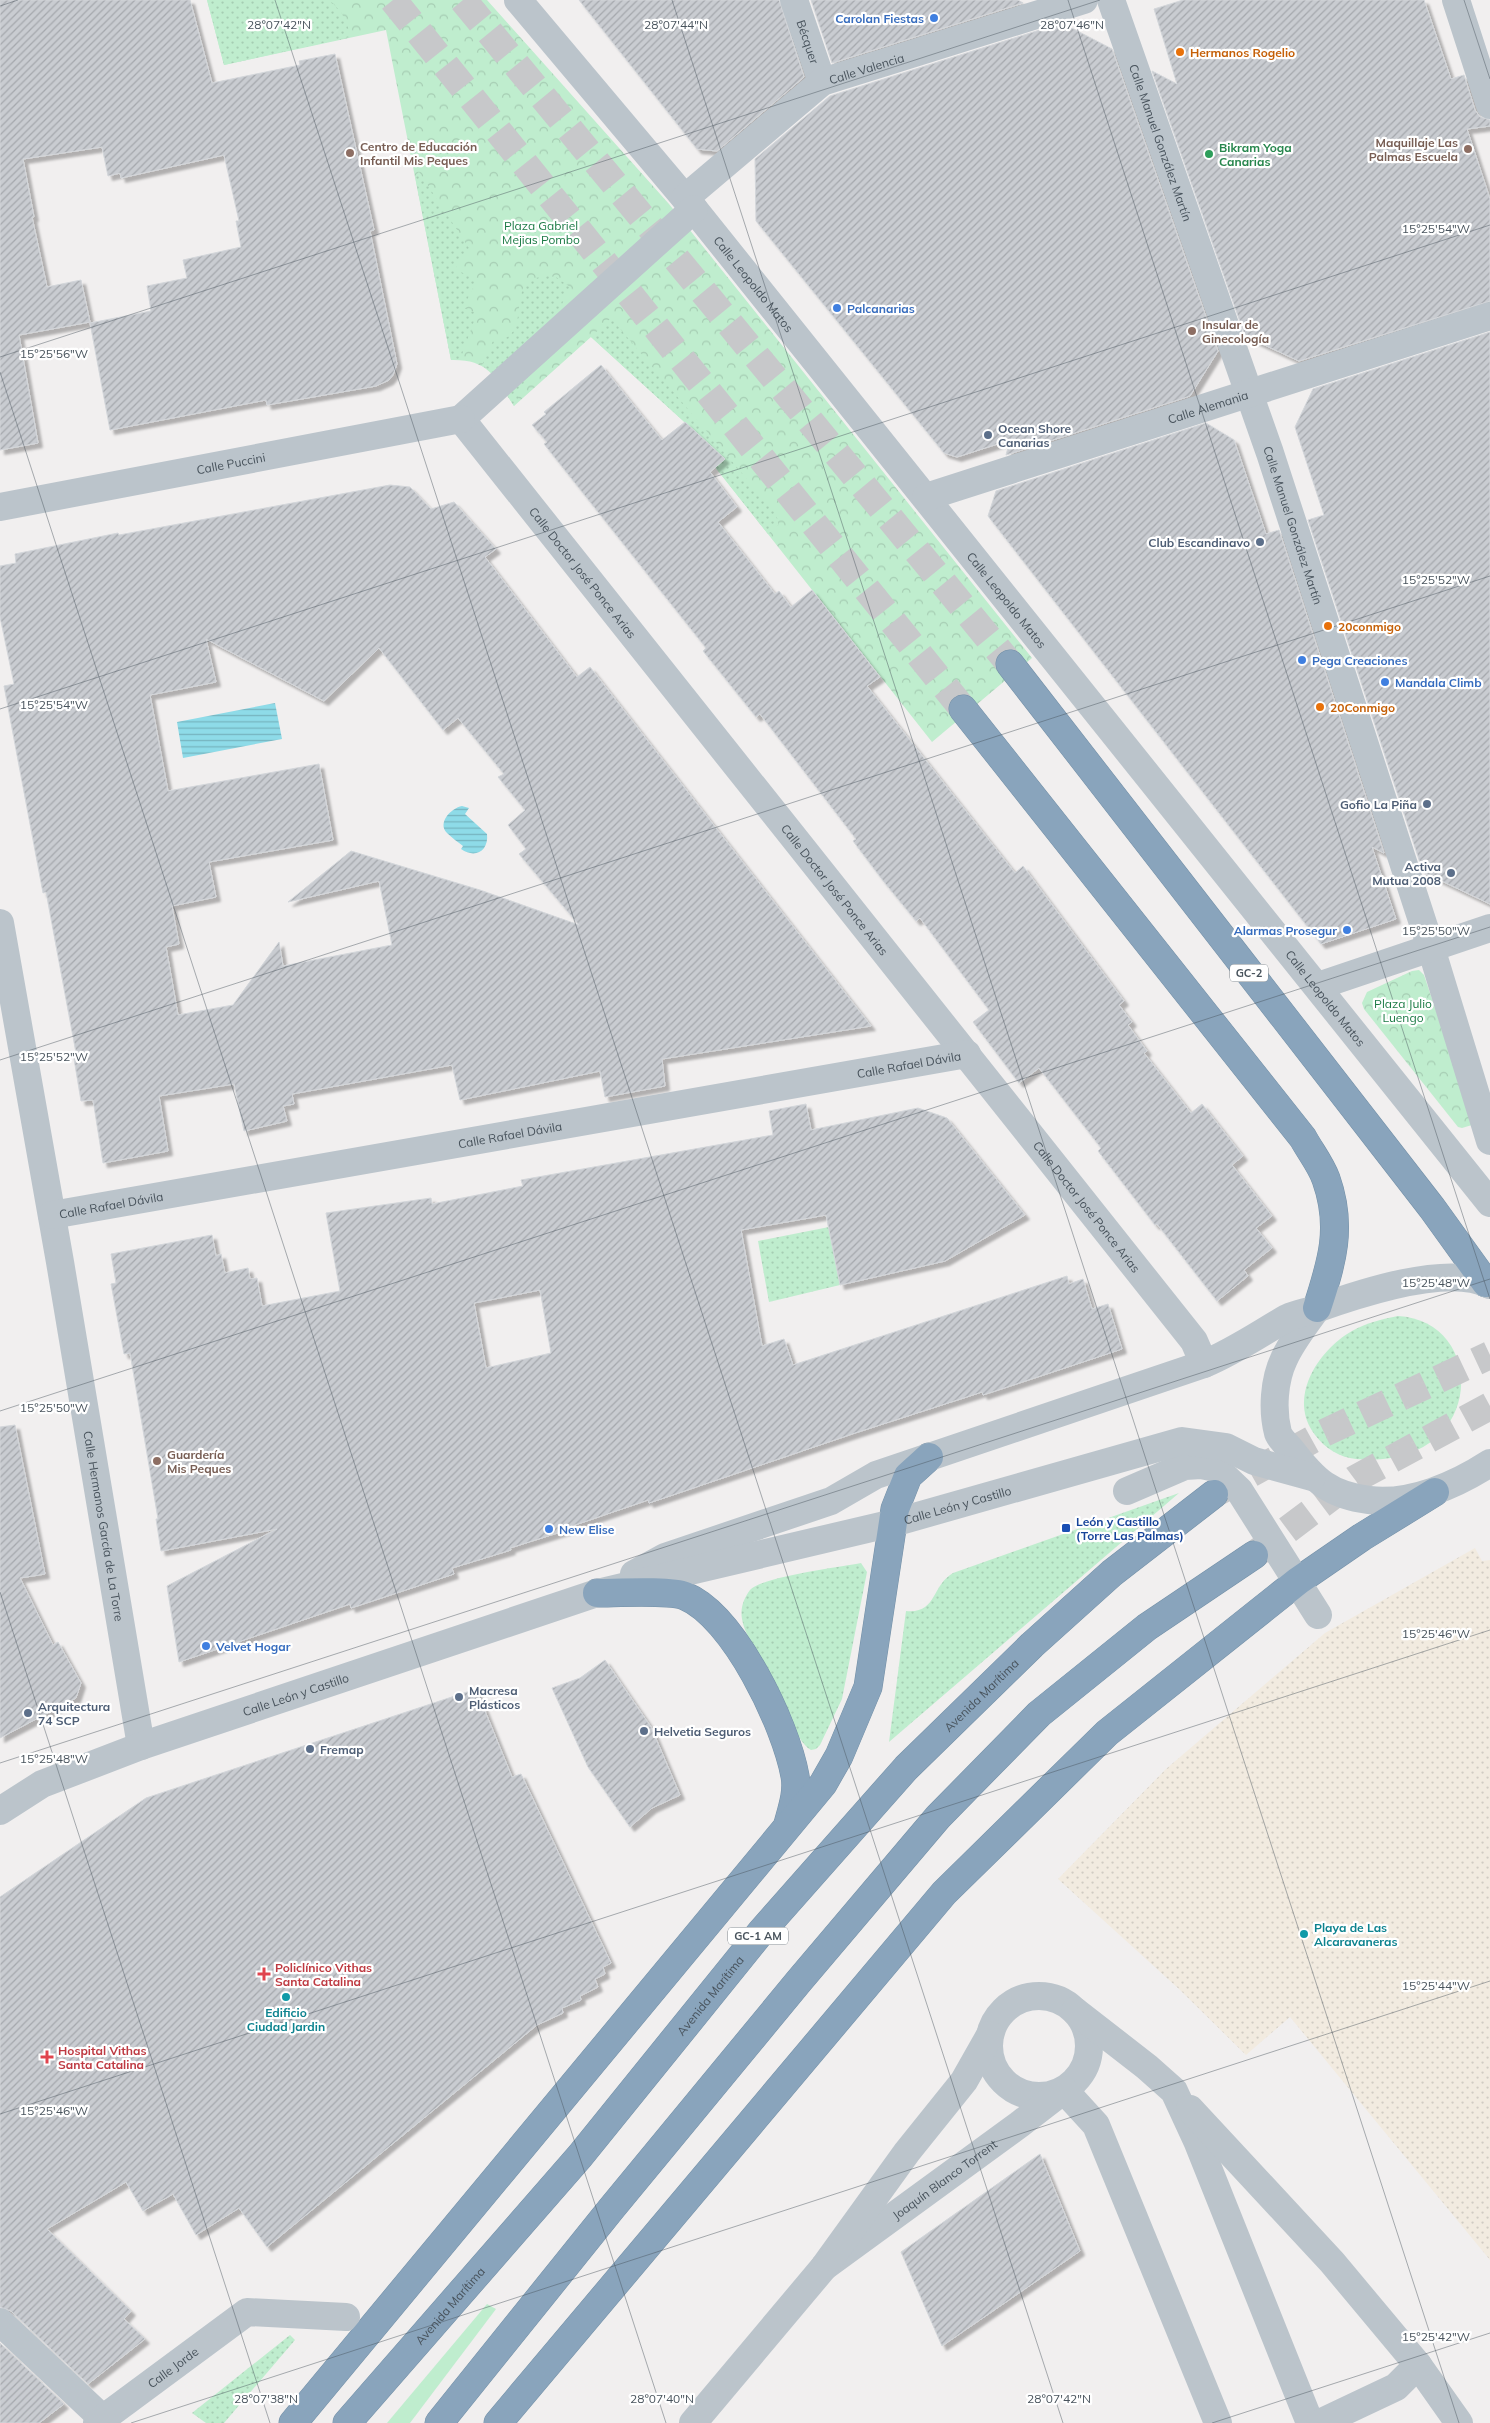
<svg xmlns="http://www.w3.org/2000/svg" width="1490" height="2423" font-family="Mulish,sans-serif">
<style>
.grass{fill:#bfedce}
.sand{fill:url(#sand-dots)}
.park{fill:url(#park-crowns)}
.garden{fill:url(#garden-dots)}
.water{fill:url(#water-rules)}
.building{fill:url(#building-hatch);stroke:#d3d6da;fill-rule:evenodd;filter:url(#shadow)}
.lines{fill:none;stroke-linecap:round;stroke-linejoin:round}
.highway-tunnel{stroke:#c7c8ca;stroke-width:28;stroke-dasharray:28 14;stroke-linecap:butt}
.highway-casing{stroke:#7490a7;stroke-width:29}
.minor{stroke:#bbc4cb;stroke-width:28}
.highway{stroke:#89a4bc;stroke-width:28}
.ticks{fill:none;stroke:#48535c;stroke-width:1;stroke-opacity:0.45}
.shop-dot{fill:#3f7fe0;stroke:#fff;stroke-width:2}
.food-dot{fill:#e8710a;stroke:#fff;stroke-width:2}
.education-dot{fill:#8d6e63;stroke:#fff;stroke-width:2}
.leisure-dot{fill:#2e9e5b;stroke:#fff;stroke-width:2}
.service-dot{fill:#5c6f8a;stroke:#fff;stroke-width:2}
.transit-dot{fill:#1a4fb4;stroke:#fff;stroke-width:2}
.culture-dot{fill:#0f9aa8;stroke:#fff;stroke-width:2}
.health-dot{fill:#e0444e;stroke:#fff;stroke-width:2}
.labels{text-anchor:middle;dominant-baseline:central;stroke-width:4.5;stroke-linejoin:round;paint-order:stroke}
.shield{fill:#fff;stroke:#7f878d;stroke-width:1}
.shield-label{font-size:11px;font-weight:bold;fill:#48535c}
.shop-label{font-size:12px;font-weight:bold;fill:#366cbe;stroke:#fff;text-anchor:start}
.street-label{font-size:12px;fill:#48535c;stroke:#fff}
.food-label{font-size:12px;font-weight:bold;fill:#c56008;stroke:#fff;text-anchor:start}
.education-label{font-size:12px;font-weight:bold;fill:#785e54;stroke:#fff;text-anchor:start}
.leisure-label{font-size:12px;font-weight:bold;fill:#27864d;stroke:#fff;text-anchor:start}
.park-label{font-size:12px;fill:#1b7a45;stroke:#fff}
.service-label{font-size:12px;font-weight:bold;fill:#4e5e75;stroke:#fff;text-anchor:start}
.transit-label{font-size:12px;font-weight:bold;fill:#164399;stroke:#fff;text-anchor:start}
.culture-label{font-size:12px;font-weight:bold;fill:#0d838f;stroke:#fff;text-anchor:start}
.health-label{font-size:12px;font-weight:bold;fill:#be3a42;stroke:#fff;text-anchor:start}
.ticks-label{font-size:12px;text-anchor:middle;fill:#48535c;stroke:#fff;stroke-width:4.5;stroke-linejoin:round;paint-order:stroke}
</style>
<defs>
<pattern id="sand-dots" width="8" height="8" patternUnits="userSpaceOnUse" patternTransform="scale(1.25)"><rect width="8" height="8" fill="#f2ebe0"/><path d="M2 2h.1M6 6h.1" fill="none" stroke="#d1ccc3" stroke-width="1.8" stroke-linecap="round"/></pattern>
<pattern id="park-crowns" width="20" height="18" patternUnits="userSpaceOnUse" patternTransform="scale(1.25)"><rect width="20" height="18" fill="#bfedce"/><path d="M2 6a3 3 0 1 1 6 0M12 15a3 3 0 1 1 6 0" fill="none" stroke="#a6cdb3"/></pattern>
<pattern id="garden-dots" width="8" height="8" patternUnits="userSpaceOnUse" patternTransform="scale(1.25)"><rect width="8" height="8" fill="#bfedce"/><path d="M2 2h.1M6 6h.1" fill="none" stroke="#a6cdb3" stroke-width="1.8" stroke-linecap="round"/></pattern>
<pattern id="water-rules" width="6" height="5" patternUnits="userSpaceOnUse" patternTransform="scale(1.25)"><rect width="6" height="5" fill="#8edbe8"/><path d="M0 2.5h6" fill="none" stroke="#76b4bf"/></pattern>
<pattern id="building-hatch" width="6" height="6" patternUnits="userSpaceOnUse" patternTransform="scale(1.25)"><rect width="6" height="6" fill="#c9ccd1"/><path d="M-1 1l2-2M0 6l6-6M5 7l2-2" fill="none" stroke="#a5a8ad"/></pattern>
<filter id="shadow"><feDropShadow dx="4.5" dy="4.5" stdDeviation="1" flood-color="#0004"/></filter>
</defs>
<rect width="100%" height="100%" fill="#f1efef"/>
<polygon class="grass" points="487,2304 496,2309 410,2423 387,2423"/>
<polygon class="sand" points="1475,1548 1482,1561 1490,1560 1490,2260 1290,2017 1246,2055 1179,1989 1058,1879 1166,1769 1325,1633"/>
<g class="park">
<path d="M207 0H487L669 204 1032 658 932 742 715 467 725 459 591 337 514 406C496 378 489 359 451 360L386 30 224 65Z"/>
<polygon points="1419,970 1424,975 1473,1121 1472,1125 1462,1128 1458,1127 1364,1009 1362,1003 1367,992 1412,971"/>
</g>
<g class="garden">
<path d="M207 0H329C342 11 348 21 350 37L224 65Z"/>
<polygon points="419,172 469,248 455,269 477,280 463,308 477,313 460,360 451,360 415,176"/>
<path d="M548 276 556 277 570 287 514 406 491 371 482 365 493 341C534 338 506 293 533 279 537 277 544 277 548 276Z"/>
<polygon points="611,318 773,510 778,520 778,525 768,534 715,467 725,459 591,337"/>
<polygon points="829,1227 840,1285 769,1302 758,1241"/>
<path d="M1398 1316C1490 1321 1486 1471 1356 1459 1339 1457 1326 1449 1315 1435 1287 1399 1317 1351 1352 1331 1366 1323 1382 1319 1398 1316Z"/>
<path d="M1179 1493 889 1742 906 1611C937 1614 931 1586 953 1573Z"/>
<path d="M861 1563 867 1572 842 1699 820 1745 816 1749 811 1750C795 1742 779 1690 770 1673 762 1656 745 1638 742 1619 740 1608 744 1598 750 1590 761 1577 840 1567 861 1563Z"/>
<polygon points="290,2335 295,2340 224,2423 206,2423 192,2413"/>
</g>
<g class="water">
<polygon points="275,703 282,739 183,758 177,722"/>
<path d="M462 806 469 808 465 814 487 834C489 851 475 859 461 849L463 846C458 842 452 838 447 833 437 823 451 808 462 806Z"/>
</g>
<g class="building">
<polygon points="0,0 190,0 212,83 300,65 299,61 335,54 374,230 370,231 397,364 393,375 389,380 376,386 267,405 266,400 110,430 90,323 151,311 147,286 187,278 183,260 241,247 236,221 239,221 224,155 121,178 120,173 108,176 102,147 23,159 34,217 32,217 47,287 81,280 90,322 19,335 38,443 0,450"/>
<polygon points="579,0 779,0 804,77 717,151 697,149"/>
<polygon points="811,0 1018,0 1023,3 832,63"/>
<polygon points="1183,0 1424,0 1451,79 1464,75 1475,110 1480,117 1490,120 1490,126 1467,129 1490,199 1490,301 1299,361 1245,336 1152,71 1177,84 1154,9"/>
<polygon points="1062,23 1112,49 1218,351 1190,396 1006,455 1010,440 957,457 944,453 756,221 755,159 830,96"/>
<polygon points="1490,332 1490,904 1423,872 1308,520 1324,515 1295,427 1313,389"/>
<polygon points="601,365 662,440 685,422 725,459 710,472 737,507 718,522 775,594 779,591 791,607 812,590 880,677 867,686 1015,873 1023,866 1124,1001 1119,1005 1132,1022 1128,1025 1147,1051 1144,1053 1191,1113 1202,1104 1243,1156 1232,1165 1272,1216 1256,1228 1272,1248 1244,1270 1248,1276 1217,1301 1157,1224 1155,1225 1098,1151 1101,1148 1039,1068 1019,1083 973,1022 989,1010 920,918 916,921 884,882 853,841 856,839 760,714 756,717 703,651 706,648 544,444 547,442 532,425 546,414 544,412"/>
<polygon points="1206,423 1234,440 1266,534 1279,530 1384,853 1372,847 1396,919 1321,944 988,516 996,491"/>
<path d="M390 485 410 487 431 509 454 502 496 549 485 557 577 677 590 667 871 1026 662 1059 665 1086 605 1097 600 1071 460 1100 452 1065 292 1094 294 1104 283 1106 287 1121 244 1131 234 1084 159 1096 168 1151 103 1163 93 1100 81 1101 73 1053H76L46 892 43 893 4 686 14 684 0 617V566L16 563 15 554 118 533 119 535ZM206 639 324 701 379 648 443 730 458 718 504 774 498 777 525 810 508 825 526 849 519 854 579 925 480 890 351 851 288 902 379 881 392 945 283 966 279 942 233 1005 178 1015 166 947 179 944 172 906 216 897 209 862 333 840 319 764 168 791 150 695 216 682Z"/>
<path d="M806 1104 811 1130 918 1108 947 1118 1025 1215 945 1261 840 1285 826 1215 741 1230 762 1346 784 1339 793 1365 1067 1276 1069 1284 1083 1279 1092 1309 1108 1304 1122 1349 983 1395 982 1392 855 1433 649 1503 648 1500 569 1527 570 1529 510 1548 511 1550 452 1568 454 1574 351 1608 350 1604 179 1662 167 1586 277 1529 161 1551 156 1519H158L130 1353 124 1354 111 1284 116 1283 111 1254 212 1235 216 1256 221 1254 225 1273 248 1268 250 1279 257 1278 262 1306 340 1291 326 1213 431 1198 432 1204 523 1186 521 1180 773 1135 769 1111ZM540 1290 551 1353 486 1368 474 1303Z"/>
<polygon points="15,1425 45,1574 20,1578 53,1645 58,1642 81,1683 76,1698 0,1738 0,1427"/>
<polygon points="605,1660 651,1727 680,1795 652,1808 630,1827 588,1767 552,1688 580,1678"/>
<polygon points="476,1689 512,1777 521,1774 611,1963 603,1967 605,1974 595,1979 598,1987 580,1996 581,2000 562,2008 563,2013 537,2025 267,2247 239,2208 196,2235 173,2194 143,2211 126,2182 47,2229 131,2311 124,2319 145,2339 88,2384 11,2311 0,2307 0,1897 146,1798"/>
<polygon points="1040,2154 1080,2251 942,2346 901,2252"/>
<polygon points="0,2343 64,2404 39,2423 0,2423"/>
</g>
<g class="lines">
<g class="highway-tunnel">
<polyline points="393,0 963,709"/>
<polyline points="463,0 1010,664"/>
<polyline points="1214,1494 1324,1433 1490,1355"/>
<polyline points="1254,1555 1355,1479 1490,1406"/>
</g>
<g class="highway-casing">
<g id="highway">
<polyline points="1010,664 1432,1208 1486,1283"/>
<path d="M963 709 1303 1138C1310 1151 1321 1165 1326 1179 1343 1227 1332 1262 1317 1308"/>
<path d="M597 1593C616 1593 670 1590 685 1596 734 1616 786 1725 795 1776 798 1792 792 1809 788 1824"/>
<polyline points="293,2423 823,1784 839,1756 868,1687 895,1509 908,1476 929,1457"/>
<path id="s13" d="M347 2423 580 2156 761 1932 906 1768 1032 1645 1112 1573 1214 1494"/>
<polyline points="439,2423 611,2209 799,1981 938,1817 1039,1714 1147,1627 1254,1555"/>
<polyline points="498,2423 944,1893 1107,1733 1298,1581 1362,1537 1435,1492"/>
</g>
</g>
<g class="minor">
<path id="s1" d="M518 0 694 209 1490 1203"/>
<path id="s2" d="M794 0 822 82"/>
<path id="s3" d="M1111 0 1270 453 1431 948 1490 1141"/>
<polyline points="1456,0 1490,105"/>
<path id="s4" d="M685 198 822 82 1084 0"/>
<path id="s5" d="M461 419 1194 1341 1204 1364"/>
<polyline points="461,419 694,209"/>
<path id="s6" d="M926 497 1490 316"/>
<path id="s7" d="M0 507 461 419"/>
<path id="s8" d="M0 923 60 1262 141 1746"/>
<polyline points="1318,986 1490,928"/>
<path id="s9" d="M52 1215 967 1054"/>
<path d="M1317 1308C1306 1324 1292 1341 1284 1359 1274 1380 1272 1410 1278 1433 1280 1439 1288 1446 1292 1451 1315 1481 1330 1495 1369 1500 1411 1505 1456 1485 1490 1463"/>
<polyline points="1127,1491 1185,1466 1201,1465 1216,1468 1239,1490 1318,1615"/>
<path d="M634 1574 665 1557 831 1501 876 1475 1204 1364C1235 1351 1259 1334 1287 1318 1296 1314 1307 1312 1316 1309 1358 1294 1448 1263 1490 1285"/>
<path id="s10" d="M0 1811 42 1784 141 1746 597 1593 893 1523 1182 1441 1226 1447 1254 1461 1312 1477"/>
<circle cx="1039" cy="2046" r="50"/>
<polyline points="1075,2011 1147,2067 1174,2091 1198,2143 1310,2423"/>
<polyline points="1190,2109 1332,2262 1418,2365 1459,2423"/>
<path id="s11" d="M824 2267 1020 2124 1064 2090 1096 2125 1218 2423"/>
<polyline points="0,2322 103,2419"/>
<path id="s12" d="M97 2423 247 2312 346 2317"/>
<polyline points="693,2423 824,2267 907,2152 964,2081 990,2035"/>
<polyline points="1320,2423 1396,2387 1418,2365"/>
</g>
<use href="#highway" class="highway"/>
</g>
<path class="ticks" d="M275 0 1063 2423M672 0 1459 2423M1068 0 1490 1299M1464 0 1490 79M0 6 18 0M0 357 1100 0M0 372 666 2423M0 709 1490 225M0 1060 1490 576M0 1411 1490 927M0 1592 270 2423M0 1763 1490 1279M0 2114 1490 1630M131 2423 1490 1981M1212 2423 1490 2333"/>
<g class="shop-dot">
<circle cx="934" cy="18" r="5"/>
<circle cx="837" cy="308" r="5"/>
<circle cx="1302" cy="660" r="5"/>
<circle cx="1385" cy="682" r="5"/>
<circle cx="1347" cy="930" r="5"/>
<circle cx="549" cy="1529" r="5"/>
<circle cx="206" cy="1646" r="5"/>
</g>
<g class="food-dot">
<circle cx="1180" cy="52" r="5"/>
<circle cx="1328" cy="626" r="5"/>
<circle cx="1320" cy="707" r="5"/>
</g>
<g class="education-dot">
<circle cx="1468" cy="149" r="5"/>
<circle cx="350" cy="153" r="5"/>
<circle cx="1192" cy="331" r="5"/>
<circle cx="157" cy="1461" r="5"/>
</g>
<circle class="leisure-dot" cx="1209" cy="154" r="5"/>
<g class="service-dot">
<circle cx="988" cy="435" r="5"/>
<circle cx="1260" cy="542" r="5"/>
<circle cx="1427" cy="804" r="5"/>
<circle cx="1451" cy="873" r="5"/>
<circle cx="459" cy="1697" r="5"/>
<circle cx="28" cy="1713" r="5"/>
<circle cx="644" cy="1731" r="5"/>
<circle cx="310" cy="1749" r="5"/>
</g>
<rect class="transit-dot" x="1061" y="1523" width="10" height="10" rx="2.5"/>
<g class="culture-dot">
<circle cx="1304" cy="1934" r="5"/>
<circle cx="286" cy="1997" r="5"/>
</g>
<g class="health-dot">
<path d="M261.5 1966.5h5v5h5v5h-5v5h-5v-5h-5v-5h5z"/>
<path d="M44.5 2049.5h5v5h5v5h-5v5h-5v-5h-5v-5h5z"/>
</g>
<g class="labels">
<g class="shield">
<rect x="1230" y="964.5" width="38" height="17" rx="4"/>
<rect x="728" y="1927.5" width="60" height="17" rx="4"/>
</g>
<g class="shield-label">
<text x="1249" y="973">GC-2</text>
<text x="758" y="1936">GC-1 AM</text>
</g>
<g class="shop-label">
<text x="924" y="18" text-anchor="end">Carolan Fiestas</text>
<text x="847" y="308">Palcanarias</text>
<text x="1312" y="660">Pega Creaciones</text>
<text x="1395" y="682">Mandala Climb</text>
<text x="1337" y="930" text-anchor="end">Alarmas Prosegur</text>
<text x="559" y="1529">New Elise</text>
<text x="216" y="1646">Velvet Hogar</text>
</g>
<g class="street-label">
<text stroke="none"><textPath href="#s2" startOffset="44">Bécquer</textPath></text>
<text stroke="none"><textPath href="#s4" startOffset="226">Calle Valencia</textPath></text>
<text stroke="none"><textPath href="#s3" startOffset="151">Calle Manuel González Martín</textPath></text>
<text stroke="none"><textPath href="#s1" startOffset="369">Calle Leopoldo Matos</textPath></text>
<text stroke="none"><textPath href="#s6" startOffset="296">Calle Alemania</textPath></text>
<text stroke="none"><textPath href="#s7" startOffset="235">Calle Puccini</textPath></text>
<text stroke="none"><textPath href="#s3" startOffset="556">Calle Manuel González Martín</textPath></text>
<text stroke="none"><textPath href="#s5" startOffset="196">Calle Doctor José Ponce Arias</textPath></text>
<text stroke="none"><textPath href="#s1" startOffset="774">Calle Leopoldo Matos</textPath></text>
<text stroke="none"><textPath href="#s5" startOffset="601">Calle Doctor José Ponce Arias</textPath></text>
<text stroke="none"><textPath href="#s1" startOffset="1284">Calle Leopoldo Matos</textPath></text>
<text stroke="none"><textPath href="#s9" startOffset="870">Calle Rafael Dávila</textPath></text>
<text stroke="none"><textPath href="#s9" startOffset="465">Calle Rafael Dávila</textPath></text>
<text stroke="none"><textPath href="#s9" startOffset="60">Calle Rafael Dávila</textPath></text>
<text stroke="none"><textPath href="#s5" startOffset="1006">Calle Doctor José Ponce Arias</textPath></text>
<text stroke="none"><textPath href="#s10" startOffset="1008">Calle León y Castillo</textPath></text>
<text stroke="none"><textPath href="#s8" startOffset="612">Calle Hermanos García de La Torre</textPath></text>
<text stroke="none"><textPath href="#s10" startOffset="319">Calle León y Castillo</textPath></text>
<text stroke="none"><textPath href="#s13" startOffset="966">Avenida Marítima</textPath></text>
<text stroke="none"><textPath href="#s13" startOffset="561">Avenida Marítima</textPath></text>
<text stroke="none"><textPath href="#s11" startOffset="149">Joaquín Blanco Torrent</textPath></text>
<text stroke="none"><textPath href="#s13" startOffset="156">Avenida Marítima</textPath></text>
<text stroke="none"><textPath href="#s12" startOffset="94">Calle Jorde</textPath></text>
</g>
<g class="food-label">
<text x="1190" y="52">Hermanos Rogelio</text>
<text x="1338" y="626">20conmigo</text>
<text x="1330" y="707">20Conmigo</text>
</g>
<g class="education-label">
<text x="1458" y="142" text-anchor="end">Maquillaje Las<tspan x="1458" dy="14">Palmas Escuela</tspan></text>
<text x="360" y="146">Centro de Educación<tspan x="360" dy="14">Infantil Mis Peques</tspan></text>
<text x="1202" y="324">Insular de<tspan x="1202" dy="14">Ginecología</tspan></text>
<text x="167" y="1454">Guardería<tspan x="167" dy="14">Mis Peques</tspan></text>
</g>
<g class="leisure-label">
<text x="1219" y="147">Bikram Yoga<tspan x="1219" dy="14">Canarias</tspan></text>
</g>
<g class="park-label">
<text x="541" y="225">Plaza Gabriel<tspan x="541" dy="14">Mejias Pombo</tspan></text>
<text x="1403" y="1003">Plaza Julio<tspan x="1403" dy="14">Luengo</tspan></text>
</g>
<g class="service-label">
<text x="998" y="428">Ocean Shore<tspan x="998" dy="14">Canarias</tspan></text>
<text x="1250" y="542" text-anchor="end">Club Escandinavo</text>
<text x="1417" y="804" text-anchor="end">Gofio La Piña</text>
<text x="1441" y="866" text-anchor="end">Activa<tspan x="1441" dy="14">Mutua 2008</tspan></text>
<text x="469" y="1690">Macresa<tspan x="469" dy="14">Plásticos</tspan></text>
<text x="38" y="1706">Arquitectura<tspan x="38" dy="14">74 SCP</tspan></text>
<text x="654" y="1731">Helvetia Seguros</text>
<text x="320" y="1749">Fremap</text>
</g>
<g class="transit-label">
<text x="1076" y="1521">León y Castillo<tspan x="1076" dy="14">(Torre Las Palmas)</tspan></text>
</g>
<g class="culture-label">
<text x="1314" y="1927">Playa de Las<tspan x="1314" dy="14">Alcaravaneras</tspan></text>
<text x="286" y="2012" text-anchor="middle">Edificio<tspan x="286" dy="14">Ciudad Jardin</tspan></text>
</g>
<g class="health-label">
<text x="275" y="1967">Policlínico Vithas<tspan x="275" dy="14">Santa Catalina</tspan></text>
<text x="58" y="2050">Hospital Vithas<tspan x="58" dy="14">Santa Catalina</tspan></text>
</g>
</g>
<g class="ticks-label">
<text x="279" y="29">28°07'42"N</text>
<text x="676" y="29">28°07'44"N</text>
<text x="1072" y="29">28°07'46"N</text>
<text x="1436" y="233">15°25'54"W</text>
<text x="54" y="358">15°25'56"W</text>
<text x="1436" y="584">15°25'52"W</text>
<text x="54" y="709">15°25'54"W</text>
<text x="1436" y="935">15°25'50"W</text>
<text x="54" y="1061">15°25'52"W</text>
<text x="1436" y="1287">15°25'48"W</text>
<text x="54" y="1412">15°25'50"W</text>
<text x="1436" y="1638">15°25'46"W</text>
<text x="54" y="1763">15°25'48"W</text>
<text x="1436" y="1990">15°25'44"W</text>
<text x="54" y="2115">15°25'46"W</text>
<text x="1436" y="2341">15°25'42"W</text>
<text x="266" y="2403">28°07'38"N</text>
<text x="662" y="2403">28°07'40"N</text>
<text x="1059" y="2403">28°07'42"N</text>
</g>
</svg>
